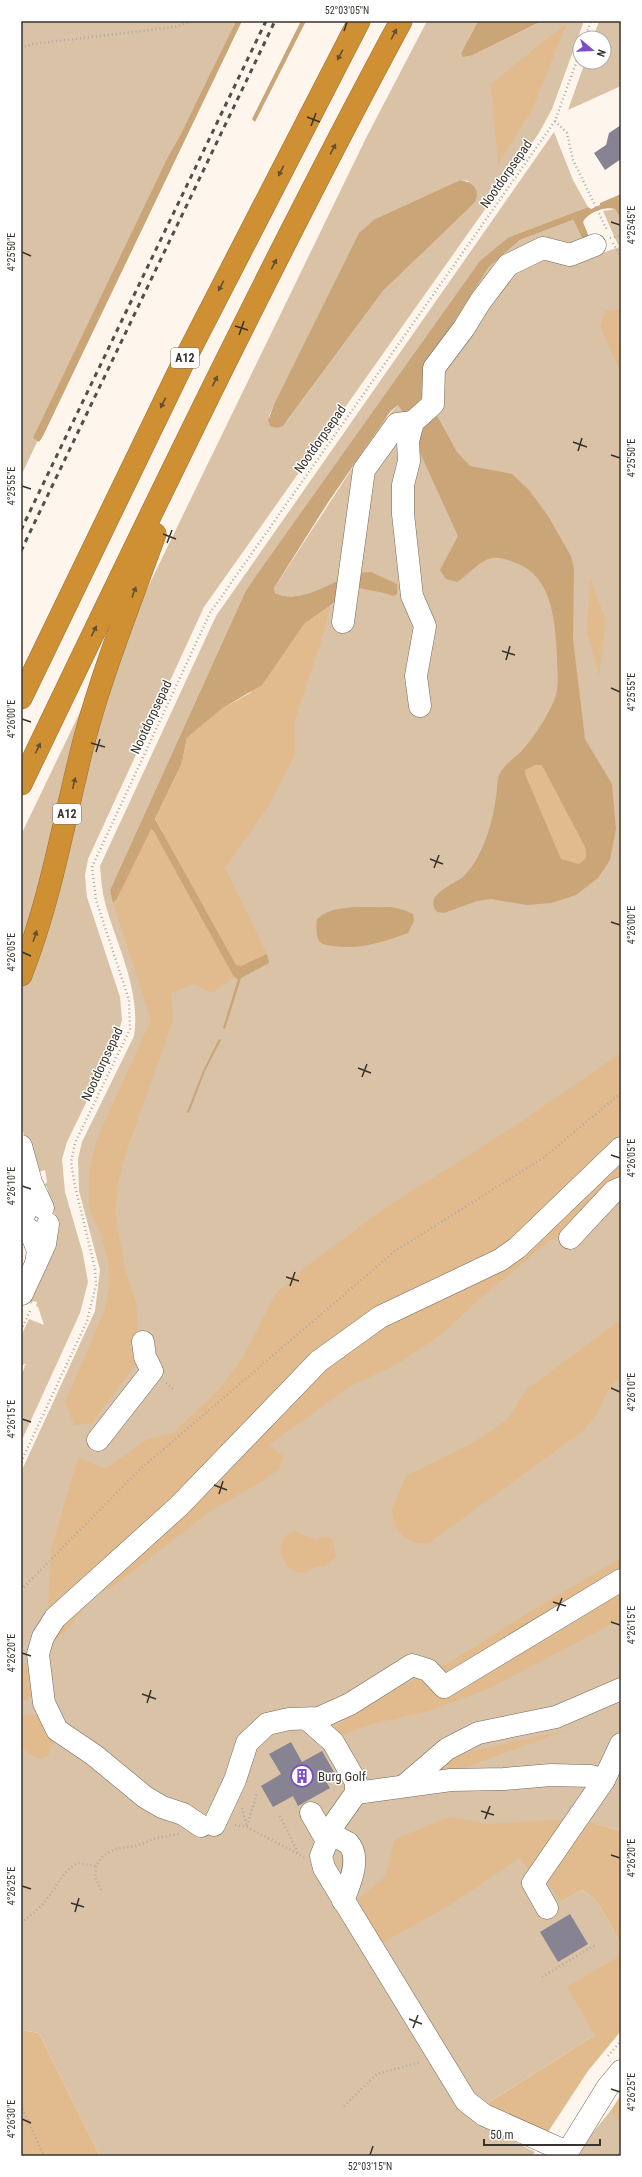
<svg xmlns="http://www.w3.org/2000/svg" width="642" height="2177" font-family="'Roboto Condensed',sans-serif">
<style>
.green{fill:#d9c2a5;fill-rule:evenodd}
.forest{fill:#e1bb8d}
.water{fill:#caa578;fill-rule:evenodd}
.building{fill:#888393}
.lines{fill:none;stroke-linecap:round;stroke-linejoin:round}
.minor-casing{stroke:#74695c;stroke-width:23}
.highway-casing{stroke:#9a6f32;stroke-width:23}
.path{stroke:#afa9a1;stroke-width:2.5;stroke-dasharray:1 3;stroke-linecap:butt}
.minor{stroke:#fff;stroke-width:22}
.highway{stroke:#cf9034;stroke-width:22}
.rail{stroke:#534e47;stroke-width:3;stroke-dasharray:5 5;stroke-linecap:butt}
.oneway{fill:#654f2f}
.ticks{fill:none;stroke:#38332d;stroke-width:1.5}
.labels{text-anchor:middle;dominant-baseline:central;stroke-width:3;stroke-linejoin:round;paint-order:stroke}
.shield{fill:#fff;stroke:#74706c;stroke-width:1}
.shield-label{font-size:12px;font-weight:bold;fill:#38332d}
.street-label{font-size:13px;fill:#38332d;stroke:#fff}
.poi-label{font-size:13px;fill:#38332d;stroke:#fff;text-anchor:start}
.neatline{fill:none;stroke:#38332d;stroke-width:1.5}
.ticks-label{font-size:10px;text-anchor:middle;fill:#38332d}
</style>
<rect width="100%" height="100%" fill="#fef6ed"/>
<g class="green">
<polygon points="21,21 236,21 21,476"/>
<path d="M427 21H478L461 53 473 55 542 21H584L552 109 539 133 204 607 88 859 85 875 87 897 120 997 122 1020 117 1039 67 1142 62 1159 65 1192 83 1254 88 1282 80 1313 21 1442V1376L26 1364 21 1365V1336L29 1319 44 1325 38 1307 36 1306 37 1302 33 1301 31 1304 27 1295 59 1230 47 1187 44 1185 47 1182 45 1170 39 1172 27 1147 21 1123V991L36 954 85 764 132 620 366 138ZM460 180 469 181 415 260 383 291 287 421 269 424V416L274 404 359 234 375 219Z"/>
<polygon points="599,21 621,21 621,86 568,110 585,62 604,62 604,38 593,38"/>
<path d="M554 132 573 180 588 207 509 237 246 590 110 890 114 903 304 624 338 601 339 580C319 589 296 603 275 593L274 588 381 424 398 405 426 366 489 267 520 240 573 220 585 244 600 254 619 247 603 211 615 209 621 220V1831L586 1821 561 1902 582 1890C597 1895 613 1930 621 1945V1953L595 2035 485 2105 492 2130 535 2152 532 2156H100L39 2033 21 2030V1472L95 1311 100 1270 79 1191 78 1159 82 1142 134 1036C141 990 117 946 105 903 102 891 101 878 100 866L216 616Z"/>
<polygon points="92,687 21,960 21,835"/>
<polygon points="621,2101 621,2156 574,2156 611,2110"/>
</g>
<g class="forest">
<polygon points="567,23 532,110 498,164 491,84"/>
<polygon points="621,309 621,373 600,326 605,311"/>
<polygon points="590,578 606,621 599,676 587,633"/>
<polygon points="330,606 325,629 294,723 295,755 269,805 225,868 267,954 240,966 236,965 155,819 182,763 187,738 223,708 250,693 304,624"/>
<path d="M535 765H541L544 769 585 847C587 856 587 859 579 864L561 859 525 774V770Z"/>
<polygon points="150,828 154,832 234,977 212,993 194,984 171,993 173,1021 129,1144 118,1183 115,1213 125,1269 136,1303 140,1359 92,1423 74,1425 65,1402 104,1312 110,1284 108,1260 100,1232 89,1207 89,1172 96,1141 151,1020 113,903 117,899"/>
<polygon points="621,1053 621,1204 549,1241 475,1303 442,1334 399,1363 349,1387 269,1445 284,1457 279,1469 261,1482 212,1510 112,1587 94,1595 64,1633 54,1639 47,1627 51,1550 78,1457 105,1469 148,1439 173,1433 220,1389 243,1357 276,1293 304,1268 385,1208 512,1128"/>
<polygon points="621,1319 621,1374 607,1392 597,1414 584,1430 429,1543 416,1543 404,1537 395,1527 392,1510 406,1476 471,1444 508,1419 526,1390"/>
<path d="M295 1531 315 1540C322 1537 325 1534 332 1539L336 1557 324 1567 317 1566 305 1573C290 1573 282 1562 280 1548L285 1536Z"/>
<polygon points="621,1558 621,1619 490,1688 432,1710 368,1725 340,1736 334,1734 335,1726 403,1685 450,1662 533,1610"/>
<polygon points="21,1663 34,1666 34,1692 26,1701 21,1702"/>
<path d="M21 1715C49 1713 69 1724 90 1740L71 1751 55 1742 51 1747 48 1756 39 1759 21 1748Z"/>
<polygon points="567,1730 428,1781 414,1764"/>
<polygon points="450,1817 487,1824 571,1819 530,1872 520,1858 450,1905 380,1944 358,1899 385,1877 395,1839"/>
<path d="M587 1821 621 1831V1945C613 1930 597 1895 582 1890L561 1902 544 1877Z"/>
<polygon points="621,1953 621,2031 588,2071 546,2135 485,2105 595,2035 567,1987 618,1957"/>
<polygon points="21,2030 39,2033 100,2156 21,2156"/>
<polygon points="621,2095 621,2125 611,2110"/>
</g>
<g class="water">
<polygon points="236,21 242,21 43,436 39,442 33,438 168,157 181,134"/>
<polygon points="301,21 306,21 255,122 252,119"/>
<polygon points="478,21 542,21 473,55 463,57 461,53"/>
<path d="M460 180C472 182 481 189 475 202L383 291 283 426 277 428 270 426 268 421 274 404 359 233 375 219Z"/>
<path d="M621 194V220L615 209C605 206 587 213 583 222L591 242 585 244 573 220 520 240 489 267 426 366 422 397 416 409 405 415 398 405 390 412 327 504 274 588 275 593C296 603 319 589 339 580L337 601 304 624 262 685 223 708 187 738 182 763 155 819 236 965 241 966 267 954 269 963 241 978 225 1029 223 1028 238 979 234 977 154 832 151 829 117 899 113 903 110 890 246 590 480 261 509 237 588 207 591 209 600 205V203Z"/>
<path d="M435 412 457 452 470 466 512 474 529 490 548 516 571 556 574 568 573 639 585 739 612 784 616 829 610 860 598 878 576 895 551 903 527 905 491 899 477 901 444 913 437 912C423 895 453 885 463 877 467 873 470 869 473 865 486 845 493 820 496 797 498 788 496 781 500 773 506 763 518 756 525 747 536 734 547 717 554 701 560 687 557 670 557 656 555 622 553 577 516 563 509 560 500 557 492 558 478 561 469 575 457 582L446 579 440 570 458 536 421 455 416 440 418 426ZM535 765H541L544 769 585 847C587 856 587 859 579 864L561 859 525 774V770Z"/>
<path d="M371 572 397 584V594L393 596C381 591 369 591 356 587L358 573Z"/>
<path d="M391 907 404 910 413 914 414 921 408 933C383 942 360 950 333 946 328 945 322 945 319 941 316 935 316 926 317 919 334 903 368 908 391 907Z"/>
<polygon points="219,1039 221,1040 205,1071 189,1113 187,1112 203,1071"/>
</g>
<g class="building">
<polygon points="621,125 621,159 605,170 594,153 606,145 609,133"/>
<polygon points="291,1742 302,1762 322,1751 334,1772 324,1778 330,1788 298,1806 293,1796 273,1807 261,1786 281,1774 269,1754"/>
<polygon points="570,1914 588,1944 558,1962 540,1932"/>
</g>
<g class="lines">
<g class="minor-casing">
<g id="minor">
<polyline points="343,622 364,470 397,424 413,422"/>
<polyline points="420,706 416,676 425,626 412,596 403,514 403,485 409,461 408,441 413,422 433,404 434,368 464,328 480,302 508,265 543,248 570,255 595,245"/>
<polyline points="21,1146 31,1182 43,1208"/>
<path d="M25 1213C22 1200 32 1192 30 1180"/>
<polyline points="30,1230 38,1251 36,1263"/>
<polyline points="570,1238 614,1191 621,1188"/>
<polyline points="22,1294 45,1244 48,1224"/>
<polyline points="98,1440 152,1371 145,1357 143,1342"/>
<polyline points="307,1719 333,1742 356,1782 356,1793 334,1824 327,1841"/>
<polyline points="405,1785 447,1749 478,1733 556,1717 621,1689"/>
<polyline points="356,1793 451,1780 504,1779 551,1775 591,1776 604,1780"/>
<polyline points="311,1813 327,1841"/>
<polyline points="214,1825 235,1780 247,1743 267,1724 289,1719 319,1718 350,1704 412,1665 428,1670 444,1687 621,1580"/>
<polyline points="201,1826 183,1814 162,1807 145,1797 94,1755 57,1730 44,1703 38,1654 43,1637 55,1618 179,1506 319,1361 380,1317 500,1260 517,1248 621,1148"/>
<path d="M343 1901C349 1886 362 1857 348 1843 345 1841 340 1839 337 1837L327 1841 321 1856 324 1868 466 2101 484 2115 567 2152"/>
<polyline points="547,1908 533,1883 604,1780 621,1744"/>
<polyline points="565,2156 607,2088 621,2071"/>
</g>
</g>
<g class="highway-casing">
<g id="highway">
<polyline points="21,698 182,365 359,21"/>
<path d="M21 784C144 528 266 272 401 21"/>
<path d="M21 975C51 899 64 819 84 741 103 670 130 603 155 534"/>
</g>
</g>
<g class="path">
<polyline points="585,38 591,21"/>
<polyline points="21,48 33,44 175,27 192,21"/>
<polyline points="555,121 567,133 573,160 607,230"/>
<polyline points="610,238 621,235"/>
<polyline points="613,243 621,257"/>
<polyline points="21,1330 30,1311"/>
<polyline points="21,1368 25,1366"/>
<polyline points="166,1383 174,1390"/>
<polyline points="21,1462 87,1321 96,1285 95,1269 75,1186 71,1162 75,1143 130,1029 129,1000 96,900 92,867 210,613 555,121 580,52"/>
<polyline points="21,1590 138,1471 395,1251 543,1158 621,1093"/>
<polyline points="242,1808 247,1827"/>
<polyline points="280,1816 298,1853"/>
<polyline points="235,1825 247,1827 304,1857"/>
<polyline points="247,1826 257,1793"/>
<polyline points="101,1890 95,1877 96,1866 103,1856 115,1849 136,1846 156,1838 179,1834"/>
<path d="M21 1923C30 1915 39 1910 46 1900 58 1886 61 1872 78 1863L96 1866"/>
<polyline points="542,1977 595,1945"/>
<polyline points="608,2056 621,2041"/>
<polyline points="21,2105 44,2156"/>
<polyline points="344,2106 377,2074 421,2062"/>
<polyline points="602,2156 621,2154"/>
</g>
<use href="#minor" class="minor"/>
<use href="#highway" class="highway"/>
<g class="rail">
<polyline points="21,530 266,21"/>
<polyline points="21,551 275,21"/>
</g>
</g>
<defs><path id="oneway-solid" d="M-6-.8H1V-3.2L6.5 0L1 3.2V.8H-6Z"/></defs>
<g class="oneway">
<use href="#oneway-solid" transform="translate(394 34) rotate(-62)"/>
<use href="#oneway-solid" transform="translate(340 55) rotate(118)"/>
<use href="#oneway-solid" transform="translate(333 149) rotate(-62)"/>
<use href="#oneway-solid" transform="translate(281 171) rotate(117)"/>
<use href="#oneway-solid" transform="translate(274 264) rotate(-63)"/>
<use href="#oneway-solid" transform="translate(221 286) rotate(117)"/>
<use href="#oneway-solid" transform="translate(215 381) rotate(-64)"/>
<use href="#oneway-solid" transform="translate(163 403) rotate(116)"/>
<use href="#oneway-solid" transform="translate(134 592) rotate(-70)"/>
<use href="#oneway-solid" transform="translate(94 631) rotate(-64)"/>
<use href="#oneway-solid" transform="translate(38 748) rotate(-64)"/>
<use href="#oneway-solid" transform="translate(74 783) rotate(-77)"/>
<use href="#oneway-solid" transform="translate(35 936) rotate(-71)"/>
</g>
<path class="ticks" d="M344 31 347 22M307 117 320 122M311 126 316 113M611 222 620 225M22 252 31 256M235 326 248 330M239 335 244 321M573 442 587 447M578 451 582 438M611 455 620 458M22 486 31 489M163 534 176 539M167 543 172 530M502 651 515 655M506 660 510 646M611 688 620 692M22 719 31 722M91 743 105 747M96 752 100 739M430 859 443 864M434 868 439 855M611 922 620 925M22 952 31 956M358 1068 371 1073M362 1077 367 1064M611 1155 620 1158M22 1186 31 1189M286 1277 299 1281M290 1286 295 1272M611 1388 620 1392M22 1419 31 1422M214 1485 227 1490M219 1494 223 1481M553 1602 566 1606M557 1611 562 1598M611 1622 620 1625M22 1653 31 1656M142 1694 156 1699M147 1703 151 1690M481 1811 494 1815M485 1819 490 1806M611 1855 620 1858M22 1886 31 1889M71 1903 84 1907M75 1912 79 1898M409 2019 422 2024M413 2028 418 2015M611 2089 620 2092M22 2119 31 2123M370 2155 373 2146"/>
<defs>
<g id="building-ring" transform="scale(1.15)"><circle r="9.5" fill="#fff" stroke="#7e4dc6" stroke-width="1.5"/><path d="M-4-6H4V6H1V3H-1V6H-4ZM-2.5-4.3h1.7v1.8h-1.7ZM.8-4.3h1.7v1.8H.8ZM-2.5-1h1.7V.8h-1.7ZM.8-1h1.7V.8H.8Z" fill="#7e4dc6"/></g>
</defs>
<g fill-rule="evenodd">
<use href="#building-ring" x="302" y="1776"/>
</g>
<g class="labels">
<g class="shield">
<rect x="171" y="348" width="28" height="20" rx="3"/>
<rect x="53" y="804" width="28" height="20" rx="3"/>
</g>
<g class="shield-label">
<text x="185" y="358">A12</text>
<text x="67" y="814">A12</text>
</g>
<g class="street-label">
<text transform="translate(506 174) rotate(-55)">Nootdorpsepad</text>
<text transform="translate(320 439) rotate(-55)">Nootdorpsepad</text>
<text transform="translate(151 717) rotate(-65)">Nootdorpsepad</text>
<text transform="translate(102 1064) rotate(-65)">Nootdorpsepad</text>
</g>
<g class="poi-label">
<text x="318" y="1776">Burg Golf</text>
</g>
</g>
<rect width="642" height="2177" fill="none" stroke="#ffffff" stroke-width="44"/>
<g transform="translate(592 50) rotate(109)"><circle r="19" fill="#ffffff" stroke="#afadab"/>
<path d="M0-3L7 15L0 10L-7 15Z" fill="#7e4dc6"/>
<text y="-6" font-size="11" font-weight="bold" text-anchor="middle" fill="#38332d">N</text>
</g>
<path d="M484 2139v6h116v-6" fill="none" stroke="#38332d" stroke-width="2"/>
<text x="490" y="2139" font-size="12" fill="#38332d" stroke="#ffffff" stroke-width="3" paint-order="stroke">50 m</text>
<rect x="22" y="22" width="598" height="2133" class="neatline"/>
<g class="ticks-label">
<text x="347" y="14">52°03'05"N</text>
<text transform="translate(631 225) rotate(-90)" y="4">4°25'45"E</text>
<text transform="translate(11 252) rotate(-90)" y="4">4°25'50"E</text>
<text transform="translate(631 458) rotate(-90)" y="4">4°25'50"E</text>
<text transform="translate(11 486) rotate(-90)" y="4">4°25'55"E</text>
<text transform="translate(631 692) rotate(-90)" y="4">4°25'55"E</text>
<text transform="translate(11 719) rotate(-90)" y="4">4°26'00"E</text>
<text transform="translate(631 925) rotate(-90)" y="4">4°26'00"E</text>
<text transform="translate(11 952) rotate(-90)" y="4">4°26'05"E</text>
<text transform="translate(631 1158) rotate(-90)" y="4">4°26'05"E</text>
<text transform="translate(11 1186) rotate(-90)" y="4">4°26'10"E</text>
<text transform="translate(631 1392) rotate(-90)" y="4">4°26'10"E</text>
<text transform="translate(11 1419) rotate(-90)" y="4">4°26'15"E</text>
<text transform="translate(631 1625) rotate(-90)" y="4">4°26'15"E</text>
<text transform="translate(11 1653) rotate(-90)" y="4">4°26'20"E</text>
<text transform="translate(631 1858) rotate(-90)" y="4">4°26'20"E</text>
<text transform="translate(11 1886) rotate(-90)" y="4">4°26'25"E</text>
<text transform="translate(631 2092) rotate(-90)" y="4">4°26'25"E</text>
<text transform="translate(11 2119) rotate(-90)" y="4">4°26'30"E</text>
<text x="370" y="2170">52°03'15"N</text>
</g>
</svg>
